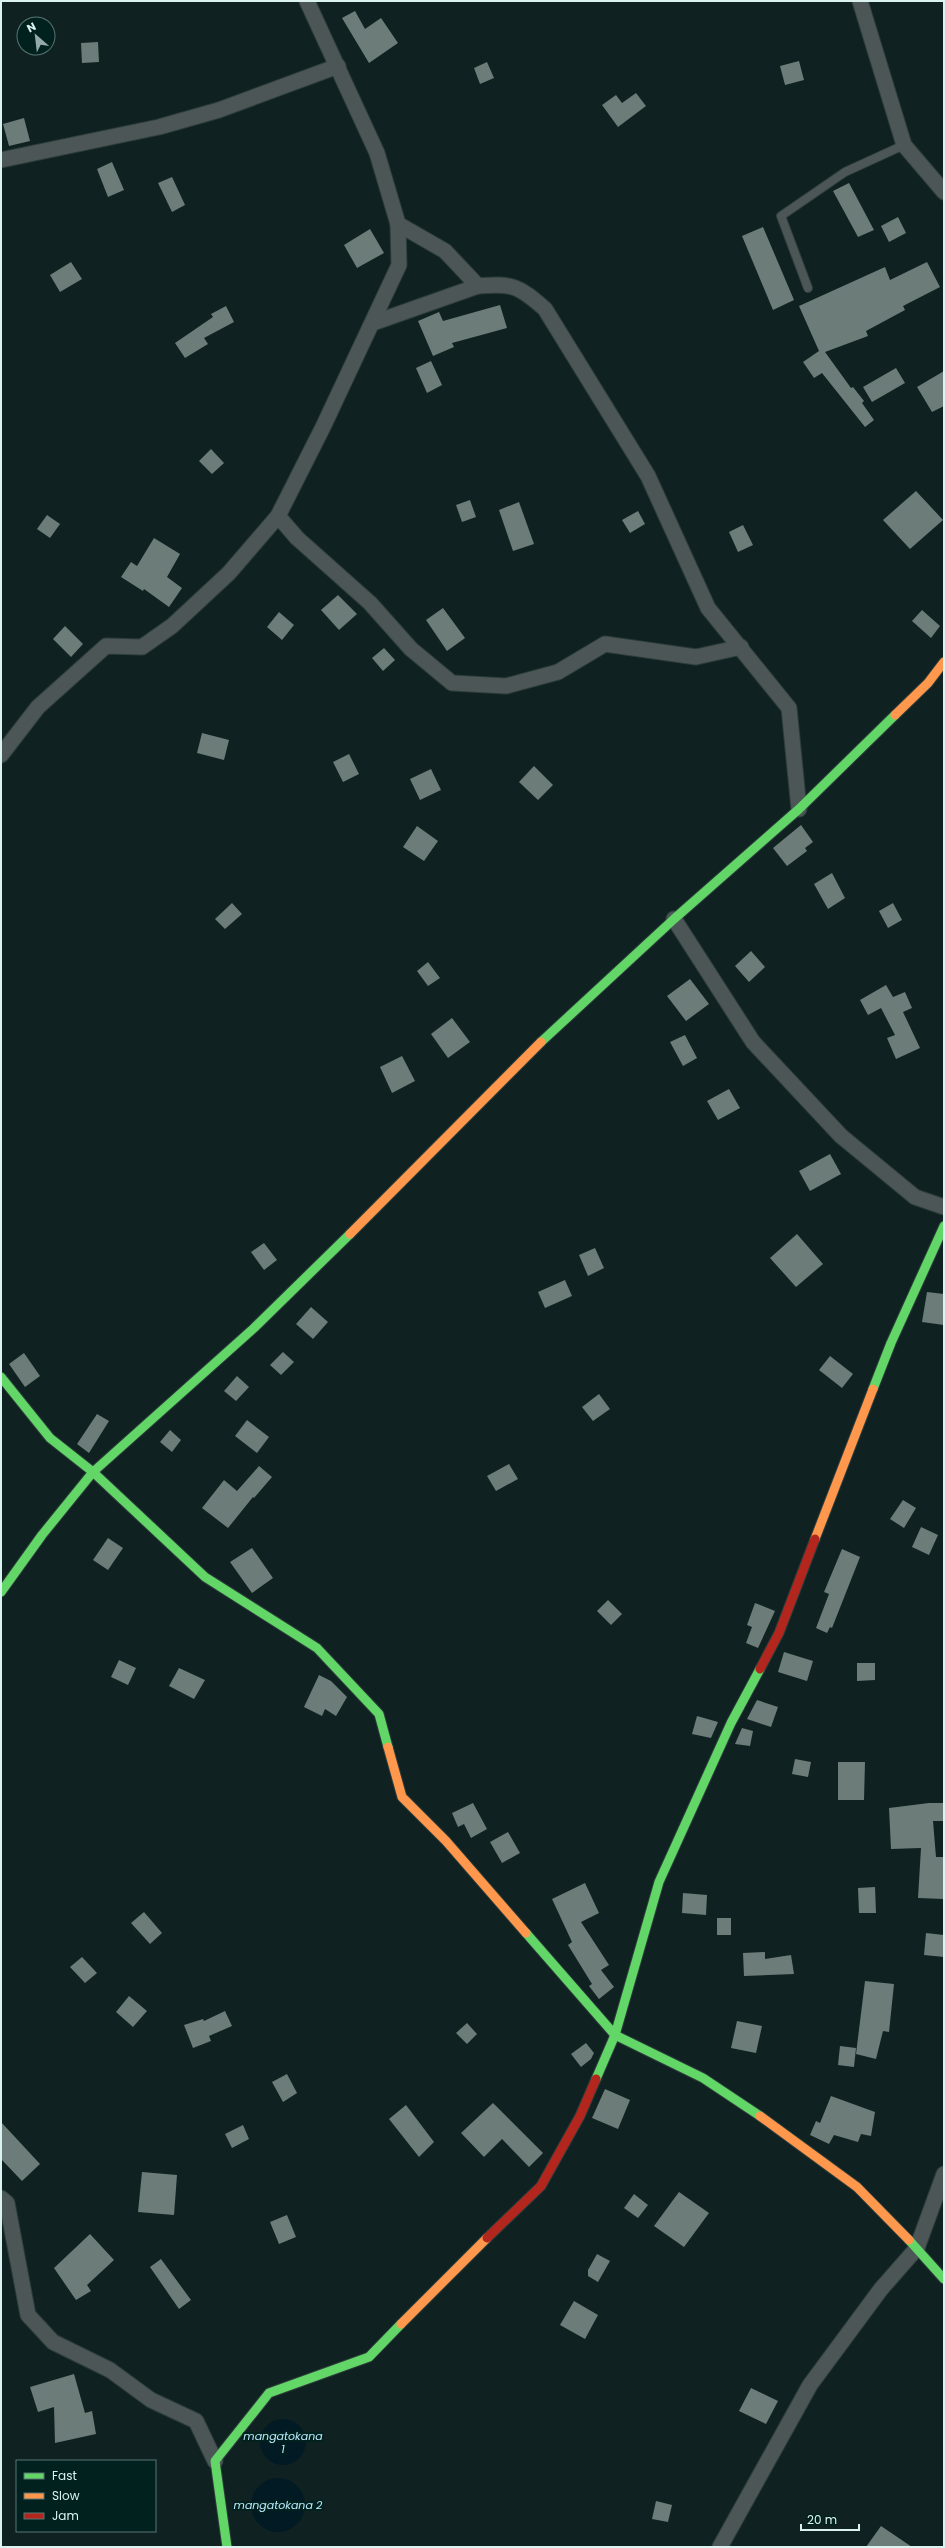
<svg xmlns="http://www.w3.org/2000/svg" width="945" height="2548" font-family="Poppins,sans-serif">
<style>
.water{fill:#011a24}
.building{fill:#6c7c78}
.lines{fill:none;stroke-linecap:round;stroke-linejoin:round}
.lane-casing{stroke:#2d3e3c;stroke-width:10}
.street-casing{stroke:#2d3e3c;stroke-width:17}
.fast-casing{stroke:#2d3e3c;stroke-width:11}
.slow-casing{stroke:#2d3e3c;stroke-width:11}
.jam-casing{stroke:#2d3e3c;stroke-width:11}
.lane{stroke:#4d5657;stroke-width:8}
.street{stroke:#4d5657;stroke-width:15}
.fast{stroke:#63d668;stroke-width:9}
.slow{stroke:#ff974d;stroke-width:9}
.jam{stroke:#b3261e;stroke-width:9}
.labels{text-anchor:middle;dominant-baseline:central;stroke-width:4;stroke-linejoin:round;paint-order:stroke}
.water-label{font-size:11px;font-style:italic;fill:#bbe9fc;stroke:#00211e}
</style>
<rect width="100%" height="100%" fill="#0f2221"/>
<g class="water">
<circle cx="283" cy="2442" r="23"/>
<circle cx="278" cy="2505" r="27"/>
</g>
<g class="building">
<polygon points="355,11 365,29 381,18 398,43 369,63 342,18"/>
<polygon points="98,42 99,62 82,63 81,43"/>
<polygon points="799,61 804,80 785,85 780,66"/>
<polygon points="487,62 494,78 480,84 474,68"/>
<polygon points="636,93 646,106 618,127 602,105 616,95 622,103"/>
<polygon points="24,118 30,141 9,146 3,124"/>
<polygon points="112,162 124,190 108,197 97,169"/>
<polygon points="172,177 185,205 172,212 158,183"/>
<polygon points="849,183 874,230 858,237 833,191"/>
<polygon points="898,217 906,233 889,242 881,226"/>
<polygon points="763,227 794,300 773,310 742,236"/>
<polygon points="370,229 384,253 357,268 344,245"/>
<polygon points="71,262 82,279 60,292 50,275"/>
<polygon points="927,262 940,287 903,306 905,310 866,331 868,336 825,352 851,388 853,387 864,401 862,403 874,420 865,427 822,373 814,378 803,362 819,351 799,306 885,267 890,280"/>
<polygon points="500,305 507,328 452,343 454,347 433,356 418,321 439,312 443,321"/>
<polygon points="226,306 234,322 204,338 208,344 185,358 175,343 213,317 211,314"/>
<polygon points="431,361 442,385 427,393 416,368"/>
<polygon points="896,368 905,383 872,402 863,387"/>
<polygon points="944,371 944,406 932,412 917,387"/>
<polygon points="211,449 224,463 212,474 199,461"/>
<polygon points="916,491 943,520 910,549 883,520"/>
<polygon points="470,500 476,517 462,522 456,505"/>
<polygon points="519,502 534,544 513,551 499,510"/>
<polygon points="638,511 645,524 630,533 622,520"/>
<polygon points="47,515 60,524 50,538 37,529"/>
<polygon points="743,525 753,545 738,552 729,532"/>
<polygon points="154,538 180,554 167,577 182,588 169,607 144,589 143,591 121,577 131,562 137,566"/>
<polygon points="338,595 357,614 339,630 321,610"/>
<polygon points="443,608 465,638 447,651 426,620"/>
<polygon points="922,610 940,626 931,638 912,621"/>
<polygon points="279,612 294,625 282,640 267,627"/>
<polygon points="65,626 83,644 71,657 53,639"/>
<polygon points="384,648 395,660 383,671 372,658"/>
<polygon points="202,733 229,740 224,760 197,753"/>
<polygon points="349,754 359,774 343,782 333,762"/>
<polygon points="534,766 553,785 538,800 519,782"/>
<polygon points="431,769 441,790 420,800 410,779"/>
<polygon points="801,825 813,842 805,848 807,851 787,866 773,848"/>
<polygon points="417,826 438,841 424,861 403,847"/>
<polygon points="832,873 845,898 828,909 814,884"/>
<polygon points="232,903 242,914 225,929 215,919"/>
<polygon points="893,903 902,920 888,928 879,911"/>
<polygon points="751,951 765,967 749,982 735,966"/>
<polygon points="428,962 440,978 428,986 417,971"/>
<polygon points="690,979 709,1004 686,1021 667,996"/>
<polygon points="886,985 893,997 905,992 912,1008 903,1012 920,1048 896,1059 887,1038 895,1035 881,1008 868,1015 860,1000"/>
<polygon points="452,1018 470,1042 448,1058 431,1034"/>
<polygon points="685,1035 697,1058 683,1066 670,1042"/>
<polygon points="402,1056 415,1081 392,1093 380,1067"/>
<polygon points="729,1089 740,1108 718,1120 707,1101"/>
<polygon points="830,1154 841,1174 810,1191 799,1171"/>
<polygon points="797,1234 823,1264 796,1287 770,1258"/>
<polygon points="264,1243 277,1260 264,1270 251,1252"/>
<polygon points="595,1248 604,1268 588,1276 579,1255"/>
<polygon points="565,1280 572,1296 545,1308 538,1292"/>
<polygon points="927,1292 944,1294 944,1325 922,1322"/>
<polygon points="311,1307 328,1322 313,1339 296,1324"/>
<polygon points="283,1352 294,1362 281,1375 270,1365"/>
<polygon points="24,1353 40,1376 25,1387 9,1364"/>
<polygon points="830,1356 853,1374 842,1388 819,1370"/>
<polygon points="237,1376 249,1387 236,1401 224,1391"/>
<polygon points="599,1394 610,1409 593,1421 582,1407"/>
<polygon points="97,1414 109,1421 89,1453 77,1444"/>
<polygon points="247,1420 269,1437 257,1453 235,1436"/>
<polygon points="170,1430 181,1440 172,1452 160,1442"/>
<polygon points="509,1464 518,1479 496,1491 487,1476"/>
<polygon points="259,1466 272,1477 254,1498 253,1497 228,1528 202,1508 224,1480 237,1491"/>
<polygon points="903,1500 916,1508 904,1528 890,1519"/>
<polygon points="921,1527 938,1535 929,1555 912,1547"/>
<polygon points="108,1538 123,1548 108,1570 93,1560"/>
<polygon points="252,1548 273,1578 252,1593 230,1562"/>
<polygon points="842,1549 860,1557 832,1628 830,1627 827,1633 816,1628 829,1594 824,1592"/>
<polygon points="608,1600 622,1614 611,1625 597,1611"/>
<polygon points="755,1603 775,1611 758,1648 746,1643 752,1627 747,1625"/>
<polygon points="784,1652 813,1661 807,1681 778,1672"/>
<polygon points="119,1660 136,1668 128,1685 111,1677"/>
<polygon points="857,1663 875,1663 875,1680 857,1681"/>
<polygon points="179,1668 205,1680 194,1699 169,1686"/>
<polygon points="319,1675 331,1681 347,1697 336,1716 325,1709 322,1716 304,1707"/>
<polygon points="757,1700 778,1707 771,1727 747,1719"/>
<polygon points="697,1716 718,1722 711,1738 692,1734"/>
<polygon points="742,1728 753,1731 750,1746 735,1744"/>
<polygon points="795,1759 811,1762 808,1777 792,1774"/>
<polygon points="838,1762 865,1762 864,1800 838,1800"/>
<polygon points="473,1803 487,1829 471,1838 464,1824 458,1827 452,1813"/>
<polygon points="929,1803 944,1803 944,1821 933,1821 936,1857 944,1857 944,1899 918,1898 921,1848 891,1849 889,1808"/>
<polygon points="508,1832 520,1853 502,1863 490,1842"/>
<polygon points="585,1883 599,1913 581,1922 609,1965 601,1970 614,1987 599,1999 589,1986 592,1984 568,1945 572,1942 552,1899"/>
<polygon points="875,1887 876,1913 859,1913 858,1888"/>
<polygon points="683,1893 707,1895 706,1915 682,1913"/>
<polygon points="144,1912 162,1933 150,1944 131,1923"/>
<rect x="717" y="1918" width="14" height="17"/>
<polygon points="926,1933 944,1935 944,1957 924,1955"/>
<polygon points="765,1952 765,1959 791,1955 794,1974 744,1976 743,1953"/>
<polygon points="82,1957 97,1973 85,1983 70,1967"/>
<polygon points="865,1981 894,1984 889,2032 883,2031 876,2059 856,2054"/>
<polygon points="129,1996 147,2011 133,2027 116,2012"/>
<polygon points="225,2011 232,2026 209,2036 211,2041 193,2048 184,2025 203,2019 204,2021"/>
<polygon points="737,2021 762,2026 756,2053 731,2048"/>
<polygon points="467,2023 477,2034 467,2044 456,2033"/>
<polygon points="586,2043 594,2053 591,2059 581,2067 571,2054"/>
<polygon points="840,2046 856,2048 854,2067 838,2065"/>
<polygon points="287,2074 297,2093 283,2102 272,2082"/>
<polygon points="605,2089 630,2100 618,2129 592,2118"/>
<polygon points="831,2096 875,2112 871,2136 861,2134 858,2142 834,2135 829,2144 810,2135 816,2121 820,2123"/>
<polygon points="493,2103 543,2153 529,2167 502,2139 484,2157 461,2133"/>
<polygon points="406,2105 434,2142 419,2157 389,2119"/>
<polygon points="1,2122 40,2164 22,2181 1,2159"/>
<polygon points="243,2125 249,2139 232,2148 225,2134"/>
<polygon points="142,2172 177,2175 174,2215 138,2212"/>
<polygon points="679,2192 709,2213 684,2247 654,2226"/>
<polygon points="634,2194 648,2205 638,2218 624,2208"/>
<polygon points="287,2215 296,2237 279,2244 270,2222"/>
<polygon points="90,2234 114,2260 87,2285 91,2291 76,2300 54,2268"/>
<polygon points="597,2254 610,2261 598,2282 588,2276 588,2270"/>
<polygon points="161,2259 191,2300 179,2309 150,2267"/>
<polygon points="574,2301 598,2315 585,2339 560,2325"/>
<polygon points="74,2374 85,2413 92,2411 96,2434 55,2443 54,2407 38,2412 30,2387"/>
<polygon points="751,2388 778,2401 766,2424 739,2411"/>
<polygon points="656,2501 672,2505 668,2522 652,2519"/>
<polygon points="881,2526 912,2547 866,2547"/>
</g>
<g class="lines">
<g class="lane-casing">
<polyline id="lane" points="808,288 781,216 845,172 904,145"/>
</g>
<g class="street-casing">
<g id="street">
<path d="M307 1 377 153 398 224 445 251 478 286C513 283 519 286 545 309L648 476 708 608 789 708 799 809"/>
<polyline points="860,1 904,145 944,192"/>
<polyline points="1,160 159,127 219,110 338,66"/>
<polyline points="373,323 478,286"/>
<polyline points="278,516 297,538 370,603 411,649 452,683 506,686 558,672 605,644 696,657 741,647"/>
<polyline points="1,755 38,707 106,646 142,647 172,626 229,573 278,516 323,427 399,265 398,224"/>
<polyline points="674,919 753,1042 841,1136 915,1197 944,1207"/>
<polyline points="1,2198 7,2203 28,2315 53,2342 110,2370 151,2400 196,2421 215,2461"/>
<polyline points="720,2547 810,2385 881,2289 917,2248 944,2174"/>
</g>
</g>
<g class="fast-casing">
<g id="fast">
<polyline points="541,1042 674,919 799,809 895,715"/>
<polyline points="1,1377 50,1438 93,1472 205,1577 317,1648 379,1714 388,1747"/>
<polyline points="873,1389 891,1343 944,1226"/>
<polyline points="1,1592 42,1535 93,1472 254,1328 350,1234"/>
<polyline points="526,1933 615,2035 703,2078 760,2116"/>
<polyline points="596,2079 615,2035 659,1882 731,1723 760,1669"/>
<polyline points="909,2240 944,2279"/>
<polyline points="227,2547 215,2461 269,2393 369,2357 401,2324"/>
</g>
</g>
<g class="slow-casing">
<g id="slow">
<polyline points="895,715 928,683 944,662"/>
<polyline points="350,1234 541,1042"/>
<polyline points="815,1539 873,1389"/>
<polyline points="388,1747 402,1797 446,1841 526,1933"/>
<polyline points="760,2116 857,2187 909,2240"/>
<polyline points="401,2324 487,2238"/>
</g>
</g>
<g class="jam-casing">
<g id="jam">
<polyline points="760,1669 779,1633 815,1539"/>
<polyline points="487,2238 541,2186 580,2116 596,2079"/>
</g>
</g>
<use href="#lane" class="lane"/>
<use href="#street" class="street"/>
<use href="#fast" class="fast"/>
<use href="#slow" class="slow"/>
<use href="#jam" class="jam"/>
</g>
<g class="labels">
<g class="water-label">
<text x="283" y="2436">mangatokana<tspan x="283" dy="13">1</tspan></text>
<text x="278" y="2505">mangatokana 2</text>
</g>
</g>
<rect width="945" height="2548" fill="none" stroke="#dbf3f0" stroke-width="4"/>
<rect x="16" y="2460" width="140" height="72" fill="#00211e" stroke="#587572"/>
<rect x="24" y="2473" width="20" height="6" fill="#63d668" stroke="#587572"/>
<text x="52" y="2480" font-size="12" fill="#dbf3f0">Fast</text>
<rect x="24" y="2493" width="20" height="6" fill="#ff974d" stroke="#587572"/>
<text x="52" y="2500" font-size="12" fill="#dbf3f0">Slow</text>
<rect x="24" y="2513" width="20" height="6" fill="#b3261e" stroke="#587572"/>
<text x="52" y="2520" font-size="12" fill="#dbf3f0">Jam</text>
<g transform="translate(36 36) rotate(332)"><circle r="19" fill="#00211e" stroke="#587572"/>
<path d="M0-3L7 15L0 10L-7 15Z" fill="#94aaa8"/>
<text y="-6" font-size="11" font-weight="bold" text-anchor="middle" fill="#dbf3f0">N</text>
</g>
<path d="M801 2524v6h58v-6" fill="none" stroke="#dbf3f0" stroke-width="2"/>
<text x="807" y="2524" font-size="12" fill="#dbf3f0" stroke="#00211e" stroke-width="3" paint-order="stroke">20 m</text>
</svg>
